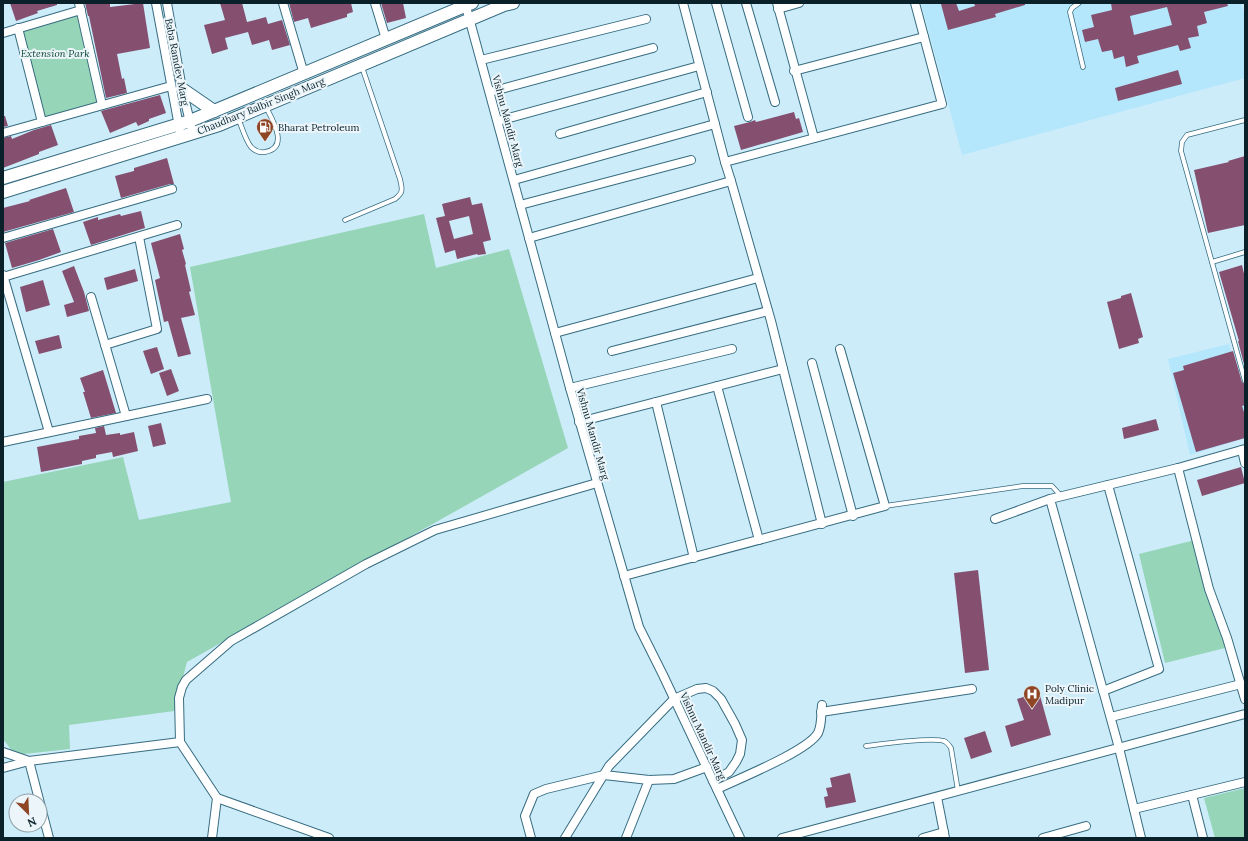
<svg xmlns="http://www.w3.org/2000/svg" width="1248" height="841" font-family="Lora,serif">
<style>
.built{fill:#b4e7fc}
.green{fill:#96d5b7}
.building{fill:#854f6f;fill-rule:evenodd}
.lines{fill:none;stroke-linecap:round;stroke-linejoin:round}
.lane-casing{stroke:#376c80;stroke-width:5.5}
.street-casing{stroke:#376c80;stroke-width:10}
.secondary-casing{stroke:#376c80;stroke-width:14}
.lane{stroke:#fff;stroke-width:4}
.street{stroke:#fff;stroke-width:8}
.secondary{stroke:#fff;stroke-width:12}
.labels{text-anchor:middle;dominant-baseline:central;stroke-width:4;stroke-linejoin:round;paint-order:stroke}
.park-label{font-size:10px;font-style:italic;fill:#0a4530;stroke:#ebf5fa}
.street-label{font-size:10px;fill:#0a2129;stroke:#ebf5fa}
.poi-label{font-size:10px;fill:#0a2129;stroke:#ebf5fa;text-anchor:start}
</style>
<rect width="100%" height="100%" fill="#ccecfa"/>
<g class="built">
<polygon points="921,3 1241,3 1245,16 1245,78 962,155"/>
<polygon points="1229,344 1245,398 1245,438 1190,455 1168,359"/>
</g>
<g class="green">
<polygon points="77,15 97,102 42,122 18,28"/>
<polygon points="424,214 436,268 509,249 568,448 187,662 174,711 69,725 70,749 15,755 3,739 3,482 123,457 139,520 231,502 190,267"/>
<polygon points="1199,539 1225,648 1165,663 1139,554"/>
<polygon points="1245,788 1245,838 1215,838 1204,798"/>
</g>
<g class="building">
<polygon points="10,3 57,3 57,5 37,11 38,13 16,21"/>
<polygon points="85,3 110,3 110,7 143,3 150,48 117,54 122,79 124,78 127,93 106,98 89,16 88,16"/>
<polygon points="220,3 242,3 247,22 266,17 268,24 282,20 290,45 272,50 269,40 252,45 248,32 225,38 228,49 212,54 204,25 225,20"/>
<polygon points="289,3 351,3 353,12 347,14 347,17 311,28 308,18 294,22"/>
<polygon points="381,3 403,3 406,18 387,23"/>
<polygon points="947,3 956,3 959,11 975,6 974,3 1025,3 1025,5 995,14 996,17 948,30 941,4"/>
<path d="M1111 3H1227L1228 6 1204 12 1207 23 1197 26 1199 36 1188 38 1191 48 1180 51 1178 45 1137 56 1139 63 1126 67 1124 56 1114 59 1112 50 1102 52 1098 39 1085 42 1082 30 1094 27 1091 15 1112 10ZM1167 7 1172 25 1134 35 1130 16Z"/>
<polygon points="1178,70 1182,84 1118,101 1115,88"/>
<polygon points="160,95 166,113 149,119 149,121 138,126 136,122 110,133 101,111"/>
<polygon points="794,112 796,119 799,118 803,132 741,150 734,126 750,122 755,120 756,122"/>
<polygon points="3,116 5,116 8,126 3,127"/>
<polygon points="51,125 58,145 39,152 39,154 3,168 3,138 11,136 12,139 34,130"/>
<polygon points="1245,156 1245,225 1208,233 1194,170 1229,162 1228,161"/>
<polygon points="167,158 174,184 170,184 121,198 115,176 134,171 134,168"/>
<polygon points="66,188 74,212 3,232 3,208 30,201 29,200"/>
<path d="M470 197 472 205 482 203 491 240 483 242 486 254 478 255 477 254 457 259 455 250 445 253 436 218 445 216 442 204ZM469 216 473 234 454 239 449 221Z"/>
<polygon points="141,211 145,228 91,245 83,222 98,217 98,220 120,214 121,216"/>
<polygon points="53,229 61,252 39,260 12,268 5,243"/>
<polygon points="180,234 184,249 182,250 186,264 185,265 191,291 189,292 195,315 181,318 191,354 178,357 168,321 164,322 155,280 160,278 151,243"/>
<polygon points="1242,265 1245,278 1245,368 1238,341 1239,341 1219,272"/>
<polygon points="74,266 84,292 89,311 67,317 64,305 74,302 62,271"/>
<polygon points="135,269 138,281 107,290 104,278"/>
<polygon points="43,280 50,305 26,312 20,287"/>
<polygon points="1131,293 1143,337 1138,339 1139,343 1119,349 1107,302 1121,298 1121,296"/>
<polygon points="59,335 62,348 39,354 35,341"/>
<polygon points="157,347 164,369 151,374 143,351"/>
<polygon points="1233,351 1242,382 1245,384 1245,405 1242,406 1245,415 1245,438 1196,452 1173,373 1184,370 1183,366"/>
<polygon points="171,369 179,391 167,396 159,373"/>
<polygon points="103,370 116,413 91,418 83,392 85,392 80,378"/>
<polygon points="1156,419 1159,430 1124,439 1122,428"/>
<polygon points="161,423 166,444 153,447 148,426"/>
<polygon points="104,426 106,435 120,433 120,435 134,432 138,451 113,457 112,452 96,455 96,458 82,461 82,464 41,472 37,447 79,439 79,436 96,433 95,428"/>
<polygon points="1241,467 1245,483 1202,496 1197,480"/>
<polygon points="978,570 989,670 965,673 954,573"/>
<polygon points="1039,692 1051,735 1011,747 1005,726 1024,720 1017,699"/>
<polygon points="985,731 992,752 971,759 964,738"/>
<polygon points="850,773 856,802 826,808 824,797 828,796 826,788 832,787 830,778"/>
</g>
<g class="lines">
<g class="lane-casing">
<g id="lane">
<polyline points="1079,3 1072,8 1070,12 1083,67"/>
<path d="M238 118C242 127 245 139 251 147 255 151 260 153 265 152 290 148 272 119 266 107"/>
<polyline points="1245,120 1187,135 1182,142 1181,151 1245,381"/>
<path d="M345 220 395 199C404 192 402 189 400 179L362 67"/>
<polyline points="1212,262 1245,252"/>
<polyline points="885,506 1023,486 1052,486 1061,496"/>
<path d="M866 746C882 744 930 737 944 741 947 742 949 745 951 748L958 791"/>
</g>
</g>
<g class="street-casing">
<g id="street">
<polyline points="79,3 102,105"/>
<polyline points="156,3 181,137"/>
<polyline points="167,3 182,89 191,126"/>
<polyline points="283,3 304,74"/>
<polyline points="375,3 386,39"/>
<polyline points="465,3 570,388 639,627 663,675 740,838"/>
<polyline points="683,3 725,162 731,181 771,321 822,524"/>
<polyline points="716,3 748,117"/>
<polyline points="746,3 775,102"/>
<polyline points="777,3 814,138"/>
<polyline points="778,9 799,3"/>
<polyline points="18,28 42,122"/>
<polyline points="3,33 81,10"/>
<polyline points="481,60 646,19"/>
<polyline points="794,71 924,37"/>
<polyline points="490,92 653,48"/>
<polyline points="498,121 699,66"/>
<polyline points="3,133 171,86"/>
<polyline points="560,134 707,92"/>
<polyline points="725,162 942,104 915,3"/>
<polyline points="514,180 715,124"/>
<polyline points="520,205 691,160"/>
<polyline points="3,238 172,189"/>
<polyline points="529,238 731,181"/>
<polyline points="3,275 49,432"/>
<polyline points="3,277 177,225"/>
<polyline points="91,297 126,416"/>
<polyline points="555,333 758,278"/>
<polyline points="105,345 157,329 139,237"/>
<polyline points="612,351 768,311"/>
<polyline points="812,363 853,516"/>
<polyline points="717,386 759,540"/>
<polyline points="570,388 732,349"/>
<polyline points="656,402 694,558"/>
<polyline points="579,422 783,369"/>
<polyline points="3,442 207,399"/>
<polyline points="1242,450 1245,463"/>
<polyline points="1178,468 1209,589 1227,638 1245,699"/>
<polyline points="1050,499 1119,748 1141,838"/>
<polyline points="995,519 1050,499 1178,468 1245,449"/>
<polyline points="624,576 885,506 840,349"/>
<polyline points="1103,691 1159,669 1108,485"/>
<polyline points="821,712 972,689"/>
<polyline points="1111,717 1241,684"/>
<polyline points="3,752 29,761 49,838"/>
<polyline points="3,768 29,761 180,742"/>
<path d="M717 789C738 779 808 751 818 733 822 725 821 714 822 705"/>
<polyline points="1192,795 1203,838"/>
<polyline points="937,797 945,838"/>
<polyline points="217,798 329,838"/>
<polyline points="1134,809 1245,782"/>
<polyline points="212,838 217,798 180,742 179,698 182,687 186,680 231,641 366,564 435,530 597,483"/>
<polyline points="531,838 525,816 534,794 546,789 604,775 649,780 674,779 707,767"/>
<polyline points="565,838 609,766 674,699 697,689 706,688 713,691 721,699 735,724 742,740 740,754 736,762 729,772 713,781"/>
<polyline points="626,838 649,780"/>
<polyline points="782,838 1245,714"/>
<polyline points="923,838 944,832"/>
<polyline points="1043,838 1086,826"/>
</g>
</g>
<g class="secondary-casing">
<g id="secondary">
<polyline points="182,89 214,111"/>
<polyline points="3,178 190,121 472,3"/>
<polyline points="3,192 219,125 504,5 513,3"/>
</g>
</g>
<use href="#lane" class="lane"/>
<use href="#street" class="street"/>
<use href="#secondary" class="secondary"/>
</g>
<defs>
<g id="fuel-pin" transform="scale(0.9)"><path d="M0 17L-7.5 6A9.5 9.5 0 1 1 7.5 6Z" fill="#8e4625" stroke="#ebf5fa"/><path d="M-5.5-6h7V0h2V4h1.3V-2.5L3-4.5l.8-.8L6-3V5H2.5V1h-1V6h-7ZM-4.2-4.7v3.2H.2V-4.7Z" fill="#fff"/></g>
<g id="hospital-pin" transform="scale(0.9)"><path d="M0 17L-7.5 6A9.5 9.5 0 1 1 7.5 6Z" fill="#8e4625" stroke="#ebf5fa"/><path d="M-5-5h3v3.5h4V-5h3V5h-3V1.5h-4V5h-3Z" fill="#fff"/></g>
</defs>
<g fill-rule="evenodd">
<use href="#fuel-pin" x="265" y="127"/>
<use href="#hospital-pin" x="1032" y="694"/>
</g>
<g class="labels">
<g class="park-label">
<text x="55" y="53">Extension Park</text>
</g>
<g class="street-label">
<text transform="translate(177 62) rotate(79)">Baba Ramdev Marg</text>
<text transform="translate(261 106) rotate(-22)">Chaudhary Balbir Singh Marg</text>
<text transform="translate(508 121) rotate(75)">Vishnu Mandir Marg</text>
<text transform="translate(593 434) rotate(74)">Vishnu Mandir Marg</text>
<text transform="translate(703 736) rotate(65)">Vishnu Mandir Marg</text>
</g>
<g class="poi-label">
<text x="278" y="127">Bharat Petroleum</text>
<text x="1045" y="688">Poly Clinic<tspan x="1045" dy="12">Madipur</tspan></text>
</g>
</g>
<rect width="1248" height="841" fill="none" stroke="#0a2129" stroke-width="8"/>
<g transform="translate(28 813) rotate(156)"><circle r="19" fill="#ebf5fa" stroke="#91a0a6"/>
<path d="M0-3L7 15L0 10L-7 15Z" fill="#8e4625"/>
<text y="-6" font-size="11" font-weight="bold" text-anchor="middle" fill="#0a2129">N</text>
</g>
</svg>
